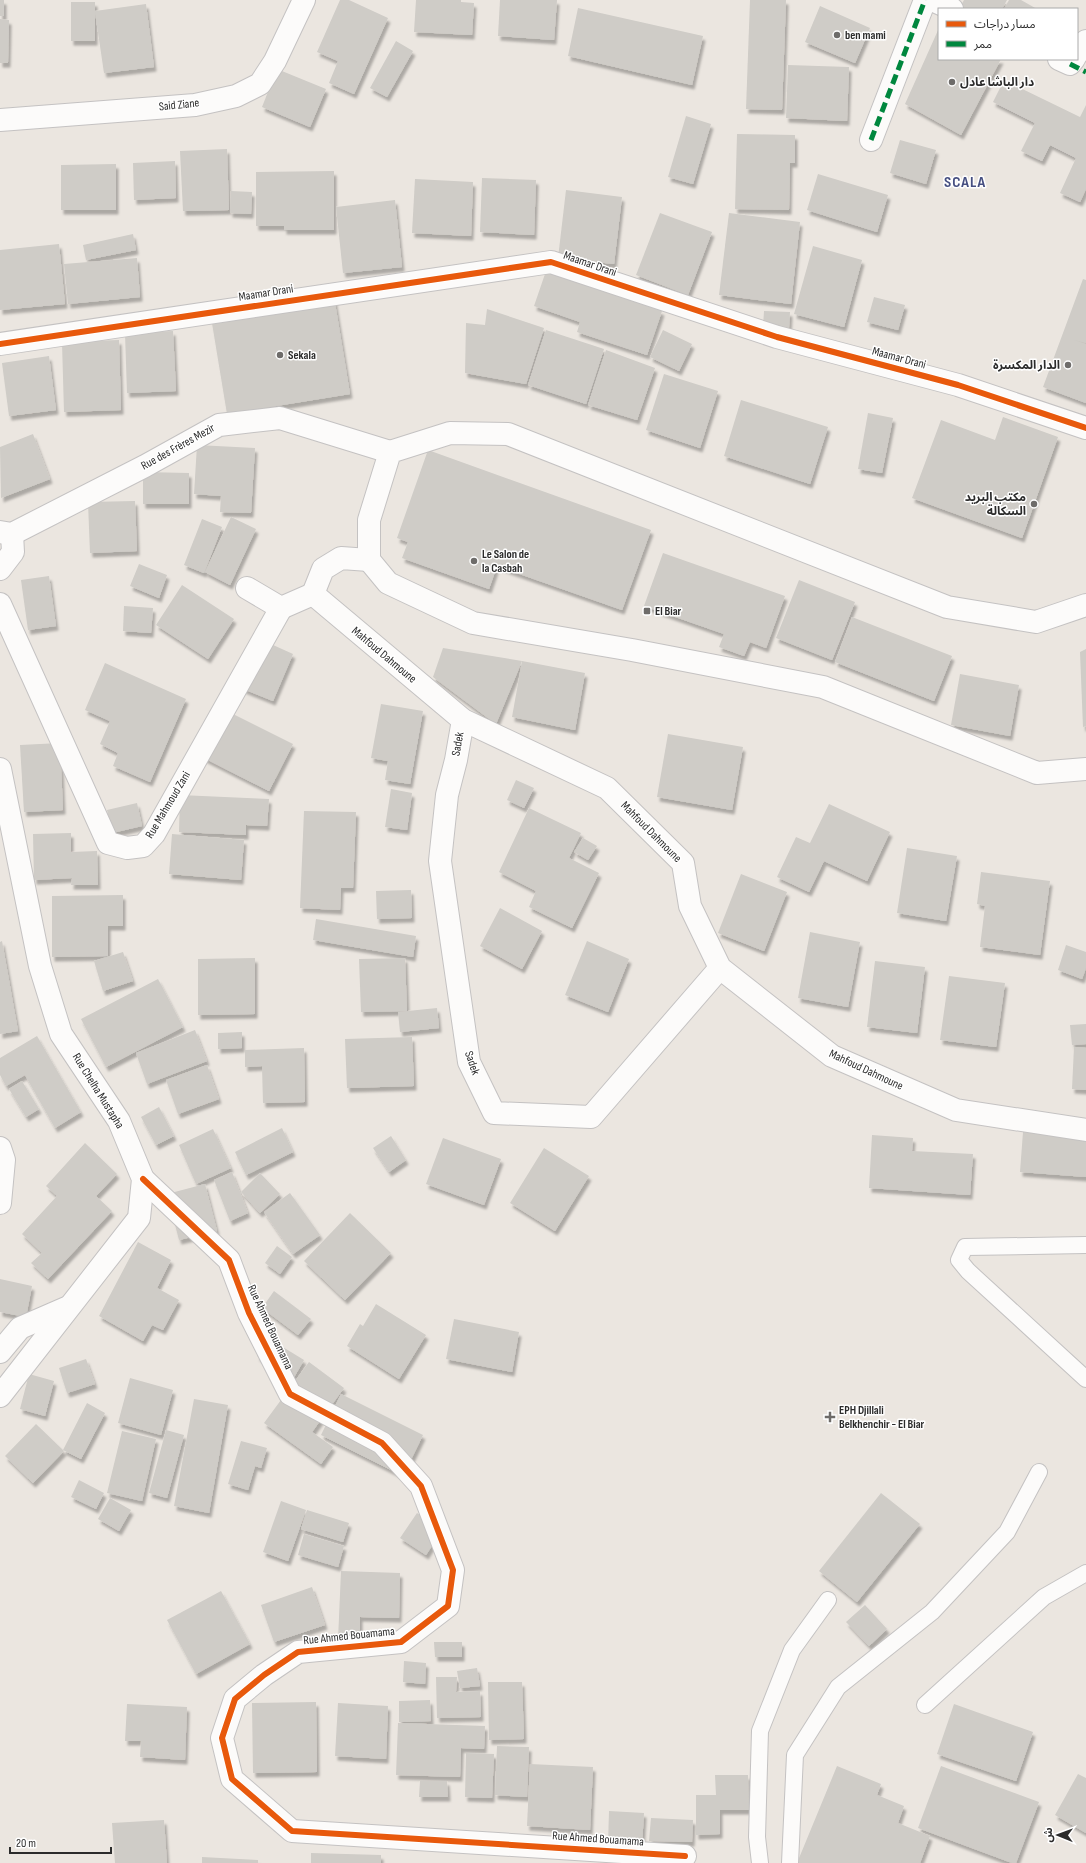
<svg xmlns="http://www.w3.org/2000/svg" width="1086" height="1863" font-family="'Sofia Sans Condensed','Noto Sans Arabic',sans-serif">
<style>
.building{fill:#cfccc7;filter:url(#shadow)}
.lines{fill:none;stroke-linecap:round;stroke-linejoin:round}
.lane-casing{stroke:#c4c2c2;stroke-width:18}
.street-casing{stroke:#c4c2c2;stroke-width:24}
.secondary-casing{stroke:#c4c2c2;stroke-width:24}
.lane{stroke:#fcfbfa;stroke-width:16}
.street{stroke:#fcfbfa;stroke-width:22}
.secondary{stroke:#fcfbfa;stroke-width:22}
.quiet{stroke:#00873e;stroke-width:5;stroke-dasharray:10 5;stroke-linecap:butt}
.cycleway-casing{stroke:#fff;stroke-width:8}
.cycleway{stroke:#e8590c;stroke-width:6}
.poi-dot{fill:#6e6c6a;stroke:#fff;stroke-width:1.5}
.labels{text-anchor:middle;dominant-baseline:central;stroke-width:3;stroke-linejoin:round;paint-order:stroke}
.poi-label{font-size:12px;font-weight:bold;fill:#2b2b2b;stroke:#fff;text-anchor:start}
.street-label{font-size:12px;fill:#2b2b2b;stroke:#fff}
.district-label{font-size:16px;font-weight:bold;letter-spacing:1px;fill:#464f81;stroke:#fff}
</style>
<defs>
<filter id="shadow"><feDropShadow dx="2.5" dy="4.5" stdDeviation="1" flood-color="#0004"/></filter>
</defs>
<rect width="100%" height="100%" fill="#ebe6e0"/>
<g class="building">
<rect x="0" y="0" width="4" height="16"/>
<polygon points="340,0 349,0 388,18 354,94 329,83 338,61 317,52"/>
<polygon points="416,0 461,0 461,2 474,3 472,35 414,32"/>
<polygon points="500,0 557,0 554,40 498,36"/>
<polygon points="750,0 786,0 782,110 746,109"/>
<polygon points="964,0 1007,0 1002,9 959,9"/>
<polygon points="1009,0 1021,0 1037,9 1004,9"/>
<polygon points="71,2 95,2 95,11 146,4 154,67 104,73 95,12 95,41 71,41"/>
<polygon points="820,6 870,28 855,63 805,42"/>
<polygon points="578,8 703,36 692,85 568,56"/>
<polygon points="0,19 9,20 8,63 0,63"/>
<polygon points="939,28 939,59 1001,59 961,135 905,104"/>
<polygon points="396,41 413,51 387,97 370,88"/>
<polygon points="788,65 849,67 847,121 786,118"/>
<polygon points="277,69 326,89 310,127 262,107"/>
<polygon points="1004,80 1080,117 1086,105 1086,189 1080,202 1060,193 1076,158 1050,145 1042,161 1021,151 1035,123 993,102"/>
<polygon points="686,116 711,124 693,184 668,177"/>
<polygon points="737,134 795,135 795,163 790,163 789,210 735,209"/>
<polygon points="900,140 936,150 926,184 890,173"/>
<polygon points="227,149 229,210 183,211 180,151"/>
<polygon points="175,161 176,198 134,200 133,163"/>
<polygon points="116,164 116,210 61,210 61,165"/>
<polygon points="334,171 334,230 284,230 284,226 256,226 256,172"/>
<polygon points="818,174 888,195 877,232 807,210"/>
<polygon points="482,178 536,180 534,235 480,232"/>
<polygon points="415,179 473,182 471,236 412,233"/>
<polygon points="566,190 622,197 614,264 558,258"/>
<polygon points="231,191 252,192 251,214 230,213"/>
<polygon points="395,200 402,267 343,273 336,207"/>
<polygon points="660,213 712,232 688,295 636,275"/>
<polygon points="729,213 800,222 791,304 719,295"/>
<polygon points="133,234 136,250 86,260 83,245"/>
<polygon points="59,244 65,304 0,310 0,250"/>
<polygon points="813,246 862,260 844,327 794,314"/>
<polygon points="137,258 140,297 68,304 64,264"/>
<polygon points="546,271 662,311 647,355 577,332 580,322 534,306"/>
<polygon points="1083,279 1086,280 1086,343 1074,340 1086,344 1086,403 1043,387"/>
<polygon points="334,297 350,394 227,414 211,317"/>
<polygon points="874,297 905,305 898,330 867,322"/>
<polygon points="487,309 544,328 526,384 465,373 466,323 485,325"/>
<polygon points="764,311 790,312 789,328 763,326"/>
<polygon points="546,330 604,349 586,404 528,385"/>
<polygon points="663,330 692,344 679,371 650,357"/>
<polygon points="173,331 176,391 127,393 125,333"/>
<polygon points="119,340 121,410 64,412 62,342"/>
<polygon points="606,350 655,368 637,420 588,405"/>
<polygon points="49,356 56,410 9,416 2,363"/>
<polygon points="664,374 718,391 700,448 646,430"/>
<polygon points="741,400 828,427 810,484 724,456"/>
<polygon points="868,413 893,418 882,473 858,469"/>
<polygon points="1003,417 1058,437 1022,538 912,498 941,420 995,440"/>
<polygon points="33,434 50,479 1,498 0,447"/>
<polygon points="197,445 255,448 251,513 220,512 221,496 194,494"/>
<polygon points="428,450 651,530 622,610 497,566 489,589 402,558 408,542 397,538"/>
<polygon points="143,472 189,473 189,504 143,504"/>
<polygon points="135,501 137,551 90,553 88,502"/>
<polygon points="231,517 256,529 230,585 205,572"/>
<polygon points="202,519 222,527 204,573 184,565"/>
<polygon points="663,553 785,596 766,648 750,642 744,656 719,647 724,634 644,606"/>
<polygon points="139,564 167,575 159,598 130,586"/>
<polygon points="49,576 56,626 28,630 21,580"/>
<polygon points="799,580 855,602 832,660 776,638"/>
<polygon points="182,585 234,619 208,659 156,625"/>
<polygon points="124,606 153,608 151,633 123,631"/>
<polygon points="852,617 952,656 934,701 835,662"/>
<polygon points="262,640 293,654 273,701 241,688"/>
<polygon points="443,648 522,661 496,724 433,677"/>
<polygon points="1086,649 1086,726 1083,727 1080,652"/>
<polygon points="522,661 585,673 575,730 512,717"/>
<polygon points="105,663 186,699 150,782 113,766 118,753 100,744 110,721 85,710"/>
<polygon points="960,674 1019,685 1010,736 951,725"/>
<polygon points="381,704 423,711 410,784 385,780 388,761 371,758"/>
<polygon points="225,710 293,744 269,791 202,757"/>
<polygon points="668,734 743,747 732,810 657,797"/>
<polygon points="60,743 63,810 24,812 20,745"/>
<polygon points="516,780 534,788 524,808 507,800"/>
<polygon points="391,789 412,793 407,830 385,827"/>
<polygon points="180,795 269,799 267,826 246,825 246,835 179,832"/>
<polygon points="137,803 142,826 112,833 107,810"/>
<polygon points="829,804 890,832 867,881 824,861 809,892 777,877 796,837 810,843"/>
<polygon points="529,808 581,833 569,858 599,873 572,928 529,907 536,891 499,872"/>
<polygon points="304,811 356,812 353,888 341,888 340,910 300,908"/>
<polygon points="71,833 71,852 97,851 98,885 71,885 72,878 34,880 33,834"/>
<polygon points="172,834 244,840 241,880 169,874"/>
<polygon points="583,838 597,846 588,860 574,852"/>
<polygon points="907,848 957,856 946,921 897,913"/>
<polygon points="981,872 1050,881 1040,955 980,947 985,906 977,904"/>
<polygon points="741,874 787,892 764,951 718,933"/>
<polygon points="411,890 412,918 377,919 376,891"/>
<polygon points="123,895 123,926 108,926 108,956 52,957 52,896"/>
<polygon points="500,908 542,931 522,969 480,946"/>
<polygon points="316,919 416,936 413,957 313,940"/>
<polygon points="810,932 860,942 848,1007 798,998"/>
<polygon points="2,941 18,1031 0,1034 0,942"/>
<polygon points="587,941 629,959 608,1012 565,995"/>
<polygon points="1066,945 1086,952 1086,968 1082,979 1058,970"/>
<polygon points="123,952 133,981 103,991 94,961"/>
<polygon points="255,958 255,1014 198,1015 198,959"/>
<polygon points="405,958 407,1011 361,1012 359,959"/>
<polygon points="875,961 925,967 917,1033 867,1027"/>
<polygon points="949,976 1005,983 996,1047 940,1040"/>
<polygon points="158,979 183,1027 106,1067 81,1019"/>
<polygon points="437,1008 439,1028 400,1032 398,1012"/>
<polygon points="1086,1024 1086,1044 1072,1045 1070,1025"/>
<polygon points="195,1030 207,1061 147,1084 136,1053"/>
<polygon points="242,1032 242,1048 218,1049 218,1033"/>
<polygon points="37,1036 81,1112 55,1128 25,1075 6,1086 0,1075 0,1058"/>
<polygon points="412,1037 414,1086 347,1088 345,1039"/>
<polygon points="1074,1047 1086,1048 1086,1090 1072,1089"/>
<polygon points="304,1048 305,1102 263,1103 262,1066 245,1067 245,1050"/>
<polygon points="207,1065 219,1099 178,1114 166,1080"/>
<polygon points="22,1081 39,1109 26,1117 9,1089"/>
<polygon points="159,1107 174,1136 156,1145 141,1117"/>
<polygon points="282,1128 293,1152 246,1175 235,1152"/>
<polygon points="213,1129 231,1168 196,1184 179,1145"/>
<polygon points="1023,1132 1086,1137 1086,1177 1020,1172"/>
<polygon points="872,1135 913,1138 912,1151 973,1154 970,1195 869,1188"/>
<polygon points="391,1136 406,1160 389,1172 373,1148"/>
<polygon points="443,1138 501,1159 484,1205 426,1184"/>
<polygon points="85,1143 117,1174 96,1196 112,1211 48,1279 31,1263 42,1253 22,1234 57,1196 46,1186"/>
<polygon points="544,1148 589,1176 555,1231 510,1203"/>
<polygon points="232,1172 248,1213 230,1221 214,1180"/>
<polygon points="260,1173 280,1194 260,1213 241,1192"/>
<polygon points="205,1184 217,1231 179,1240 167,1194"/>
<polygon points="290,1193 320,1235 293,1254 264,1212"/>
<polygon points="350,1213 391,1253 345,1300 304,1261"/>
<polygon points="138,1242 171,1260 157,1288 179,1300 163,1330 152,1325 143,1341 99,1316"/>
<polygon points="277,1246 292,1257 280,1274 265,1263"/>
<polygon points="0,1279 32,1286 26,1317 0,1312"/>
<polygon points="274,1291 311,1319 298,1335 262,1308"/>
<polygon points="376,1304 426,1335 399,1379 347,1346 360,1324 363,1326"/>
<polygon points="454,1319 519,1332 512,1372 446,1359"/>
<polygon points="268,1338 304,1360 293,1379 257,1356"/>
<polygon points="86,1359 95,1384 67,1393 59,1368"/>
<polygon points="309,1362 344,1388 312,1432 333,1447 321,1464 264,1423"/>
<polygon points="29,1374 54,1381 45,1416 20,1409"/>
<polygon points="130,1378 173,1390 161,1435 118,1423"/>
<polygon points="341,1394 423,1435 403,1476 321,1435"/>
<polygon points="194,1399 228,1405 209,1513 174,1506"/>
<polygon points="87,1403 105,1413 81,1459 63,1450"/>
<polygon points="36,1424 64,1451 33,1483 5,1456"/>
<polygon points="166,1430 184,1435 167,1498 149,1493"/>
<polygon points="122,1431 156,1439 142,1501 107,1493"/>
<polygon points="241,1441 267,1448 261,1468 255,1466 248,1490 228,1484"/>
<polygon points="79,1480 104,1493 96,1509 71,1497"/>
<polygon points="881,1493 920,1524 857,1602 819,1571"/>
<polygon points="110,1498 131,1510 119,1531 98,1519"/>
<polygon points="281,1501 306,1510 288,1561 263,1552"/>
<polygon points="307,1510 349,1523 343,1542 301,1529"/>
<polygon points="417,1513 442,1530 426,1555 400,1538"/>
<polygon points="304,1534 344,1546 338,1567 298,1555"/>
<polygon points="341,1571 400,1573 399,1618 360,1617 360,1641 338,1640"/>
<polygon points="312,1587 325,1625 274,1642 261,1605"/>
<polygon points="221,1591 250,1644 196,1674 167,1620"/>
<polygon points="865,1605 887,1629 869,1646 846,1622"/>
<polygon points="434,1642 462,1642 462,1657 435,1657"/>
<polygon points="404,1661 426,1663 425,1684 403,1682"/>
<polygon points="477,1668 480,1686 460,1688 457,1671"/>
<polygon points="436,1677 457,1677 456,1692 480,1691 481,1717 437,1718"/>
<polygon points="488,1682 522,1682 524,1739 489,1740"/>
<polygon points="430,1700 431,1721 399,1722 399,1701"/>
<polygon points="316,1702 317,1772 253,1773 252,1703"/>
<polygon points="338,1703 388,1706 386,1759 335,1756"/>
<polygon points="127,1704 187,1707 185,1760 140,1757 141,1741 125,1741"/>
<polygon points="954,1704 1033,1732 1016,1781 937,1754"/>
<polygon points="398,1723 485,1726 484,1749 461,1748 460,1777 396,1775"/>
<polygon points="497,1746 529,1747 527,1797 495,1795"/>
<polygon points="466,1753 494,1754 492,1798 465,1797"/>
<polygon points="530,1764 593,1767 590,1830 527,1826"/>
<polygon points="837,1766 881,1784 877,1795 904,1806 898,1823 930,1836 920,1863 797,1863"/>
<polygon points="941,1766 1039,1802 1016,1863 1012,1863 918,1828"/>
<polygon points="1078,1774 1086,1778 1086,1833 1055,1815"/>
<polygon points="715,1775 748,1775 749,1810 720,1810 720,1834 696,1835 696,1795 716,1795"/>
<polygon points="420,1781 447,1781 448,1797 419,1797"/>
<polygon points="609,1811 644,1813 642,1846 608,1845"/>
<polygon points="651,1818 693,1820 692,1842 649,1841"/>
<polygon points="164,1820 167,1863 115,1863 112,1823"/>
<polygon points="311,1853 381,1855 381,1863 311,1863"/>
<polygon points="202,1857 258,1860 258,1863 202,1863"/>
</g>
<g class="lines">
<g class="lane-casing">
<g id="lane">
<polyline points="1086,1245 965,1247 959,1260 968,1271 1086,1379"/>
<polyline points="925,1705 1044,1597 1086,1573"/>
<polyline points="760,1863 757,1837 760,1731 792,1650 828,1600"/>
<polyline points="790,1863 795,1755 838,1687 932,1612 1007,1532 1039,1472"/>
</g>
</g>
<g class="street-casing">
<g id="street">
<polyline points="932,0 952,9"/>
<polyline points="1077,54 1086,41"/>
<polyline points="1059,59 1070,64 1074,59"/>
<polyline points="0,120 195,105 236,96 260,84 275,61 304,0"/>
<polyline points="871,140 925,0"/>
<polyline points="0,344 551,262 777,337 958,385 1086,428"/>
<polyline points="0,532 12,534 145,466 219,425 280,418 390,452"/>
<polyline points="369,560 341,558 323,569 313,594 463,720 607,788 683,863 690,906 720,968 832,1056 956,1110 1086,1130"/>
<polyline points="0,569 13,552 12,534"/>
<polyline points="247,588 281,608 313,594"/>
<polyline points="0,604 108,843 127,848 143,846 154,834 281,608"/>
<polyline points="463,720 456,760 447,795 440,861 469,1062 494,1113 591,1117 720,968"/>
<polyline points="0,769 40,966 61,1034 119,1121 143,1179 139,1218 0,1396"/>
<polyline points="0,1148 4,1160 0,1203"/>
<polyline points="143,1179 229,1260 249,1313 290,1394 382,1443 421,1486 453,1570 448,1606 401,1642 298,1652 264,1675 235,1699 222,1738 232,1779 292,1831 685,1856"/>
<polyline points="0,1352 20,1328 66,1308"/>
</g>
</g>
<g class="secondary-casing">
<polyline id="secondary" points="1086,605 1036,622 947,607 508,434 450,433 390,452 369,520 369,560 388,583 473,623 632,650 823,687 1037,773 1086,769"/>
</g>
<use href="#lane" class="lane"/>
<use href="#street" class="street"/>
<use href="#secondary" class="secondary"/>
<g class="quiet">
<polyline points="1070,64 1086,72"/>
<polyline points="871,140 925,0"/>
</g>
<g class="cycleway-casing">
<g id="cycleway">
<polyline points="0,344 551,262 777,337 958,385 1086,428"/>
<polyline points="143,1179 229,1260 249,1313 290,1394 382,1443 421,1486 453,1570 448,1606 401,1642 298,1652 264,1675 235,1699 222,1738 232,1779 292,1831 685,1856"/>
</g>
</g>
<use href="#cycleway" class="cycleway"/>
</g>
<g class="poi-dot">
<circle cx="837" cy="35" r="4"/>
<circle cx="952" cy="82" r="4"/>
<circle cx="280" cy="355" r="4"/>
<circle cx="1068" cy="365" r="4"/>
<circle cx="1034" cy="504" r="4"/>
<circle cx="474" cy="561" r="4"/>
<rect x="643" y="607" width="8" height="8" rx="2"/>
<path d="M828 1411h4v4h4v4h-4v4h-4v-4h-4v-4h4z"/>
</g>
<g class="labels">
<g class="poi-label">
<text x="845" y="35">ben mami</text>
<text x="960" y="82">دار الباشا عادل</text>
<text x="288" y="355">Sekala</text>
<text x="1060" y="365" text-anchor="end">الدار المكسرة</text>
<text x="1026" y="497" text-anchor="end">مكتب البريد<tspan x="1026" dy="14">السكالة</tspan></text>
<text x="482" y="554">Le Salon de<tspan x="482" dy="14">la Casbah</tspan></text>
<text x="655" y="611">El Biar</text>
<text x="839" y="1410">EPH Djillali<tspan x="839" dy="14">Belkhenchir - El Biar</tspan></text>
</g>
<g class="street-label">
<text transform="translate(179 105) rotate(-6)">Said Ziane</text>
<text transform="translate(590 264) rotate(19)">Maamar Drani</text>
<text transform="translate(266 293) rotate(-9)">Maamar Drani</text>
<text transform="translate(899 358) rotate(15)">Maamar Drani</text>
<text transform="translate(178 447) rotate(-29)">Rue des Frères Mezir</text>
<text transform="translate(384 655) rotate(40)">Mahfoud Dahmoune</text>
<text transform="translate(458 744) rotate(-80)">Sadek</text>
<text transform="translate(168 805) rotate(-59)">Rue Mahmoud Zani</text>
<text transform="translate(651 832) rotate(45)">Mahfoud Dahmoune</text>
<text transform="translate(472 1063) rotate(71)">Sadek</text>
<text transform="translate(866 1070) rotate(25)">Mahfoud Dahmoune</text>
<text transform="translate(98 1091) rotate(58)">Rue Chelha Mustapha</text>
<text transform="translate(270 1327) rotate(65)">Rue Ahmed Bouamama</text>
<text transform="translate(349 1636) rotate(-6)">Rue Ahmed Bouamama</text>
<text transform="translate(598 1839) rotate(4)">Rue Ahmed Bouamama</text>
</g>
<g class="district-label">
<text x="965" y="182">SCALA</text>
</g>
</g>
<rect x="938" y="8" width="140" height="52" fill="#ffffff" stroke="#aaaaaa"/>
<rect x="946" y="21" width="20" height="6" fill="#e8590c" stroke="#aaaaaa"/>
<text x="974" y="28" font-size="12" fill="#2b2b2b">مسار دراجات</text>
<rect x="946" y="41" width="20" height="6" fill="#00873e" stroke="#aaaaaa"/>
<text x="974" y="48" font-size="12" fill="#2b2b2b">ممر</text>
<g transform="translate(1058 1835) rotate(271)" stroke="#ffffff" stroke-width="3" paint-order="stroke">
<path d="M0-3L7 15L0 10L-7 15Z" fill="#2b2b2b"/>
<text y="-6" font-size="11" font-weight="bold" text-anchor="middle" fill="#2b2b2b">ش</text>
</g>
<path d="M10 1847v6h101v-6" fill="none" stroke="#2b2b2b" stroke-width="2"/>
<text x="16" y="1847" font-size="12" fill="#2b2b2b" stroke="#ffffff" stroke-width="3" paint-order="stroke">20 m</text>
</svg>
